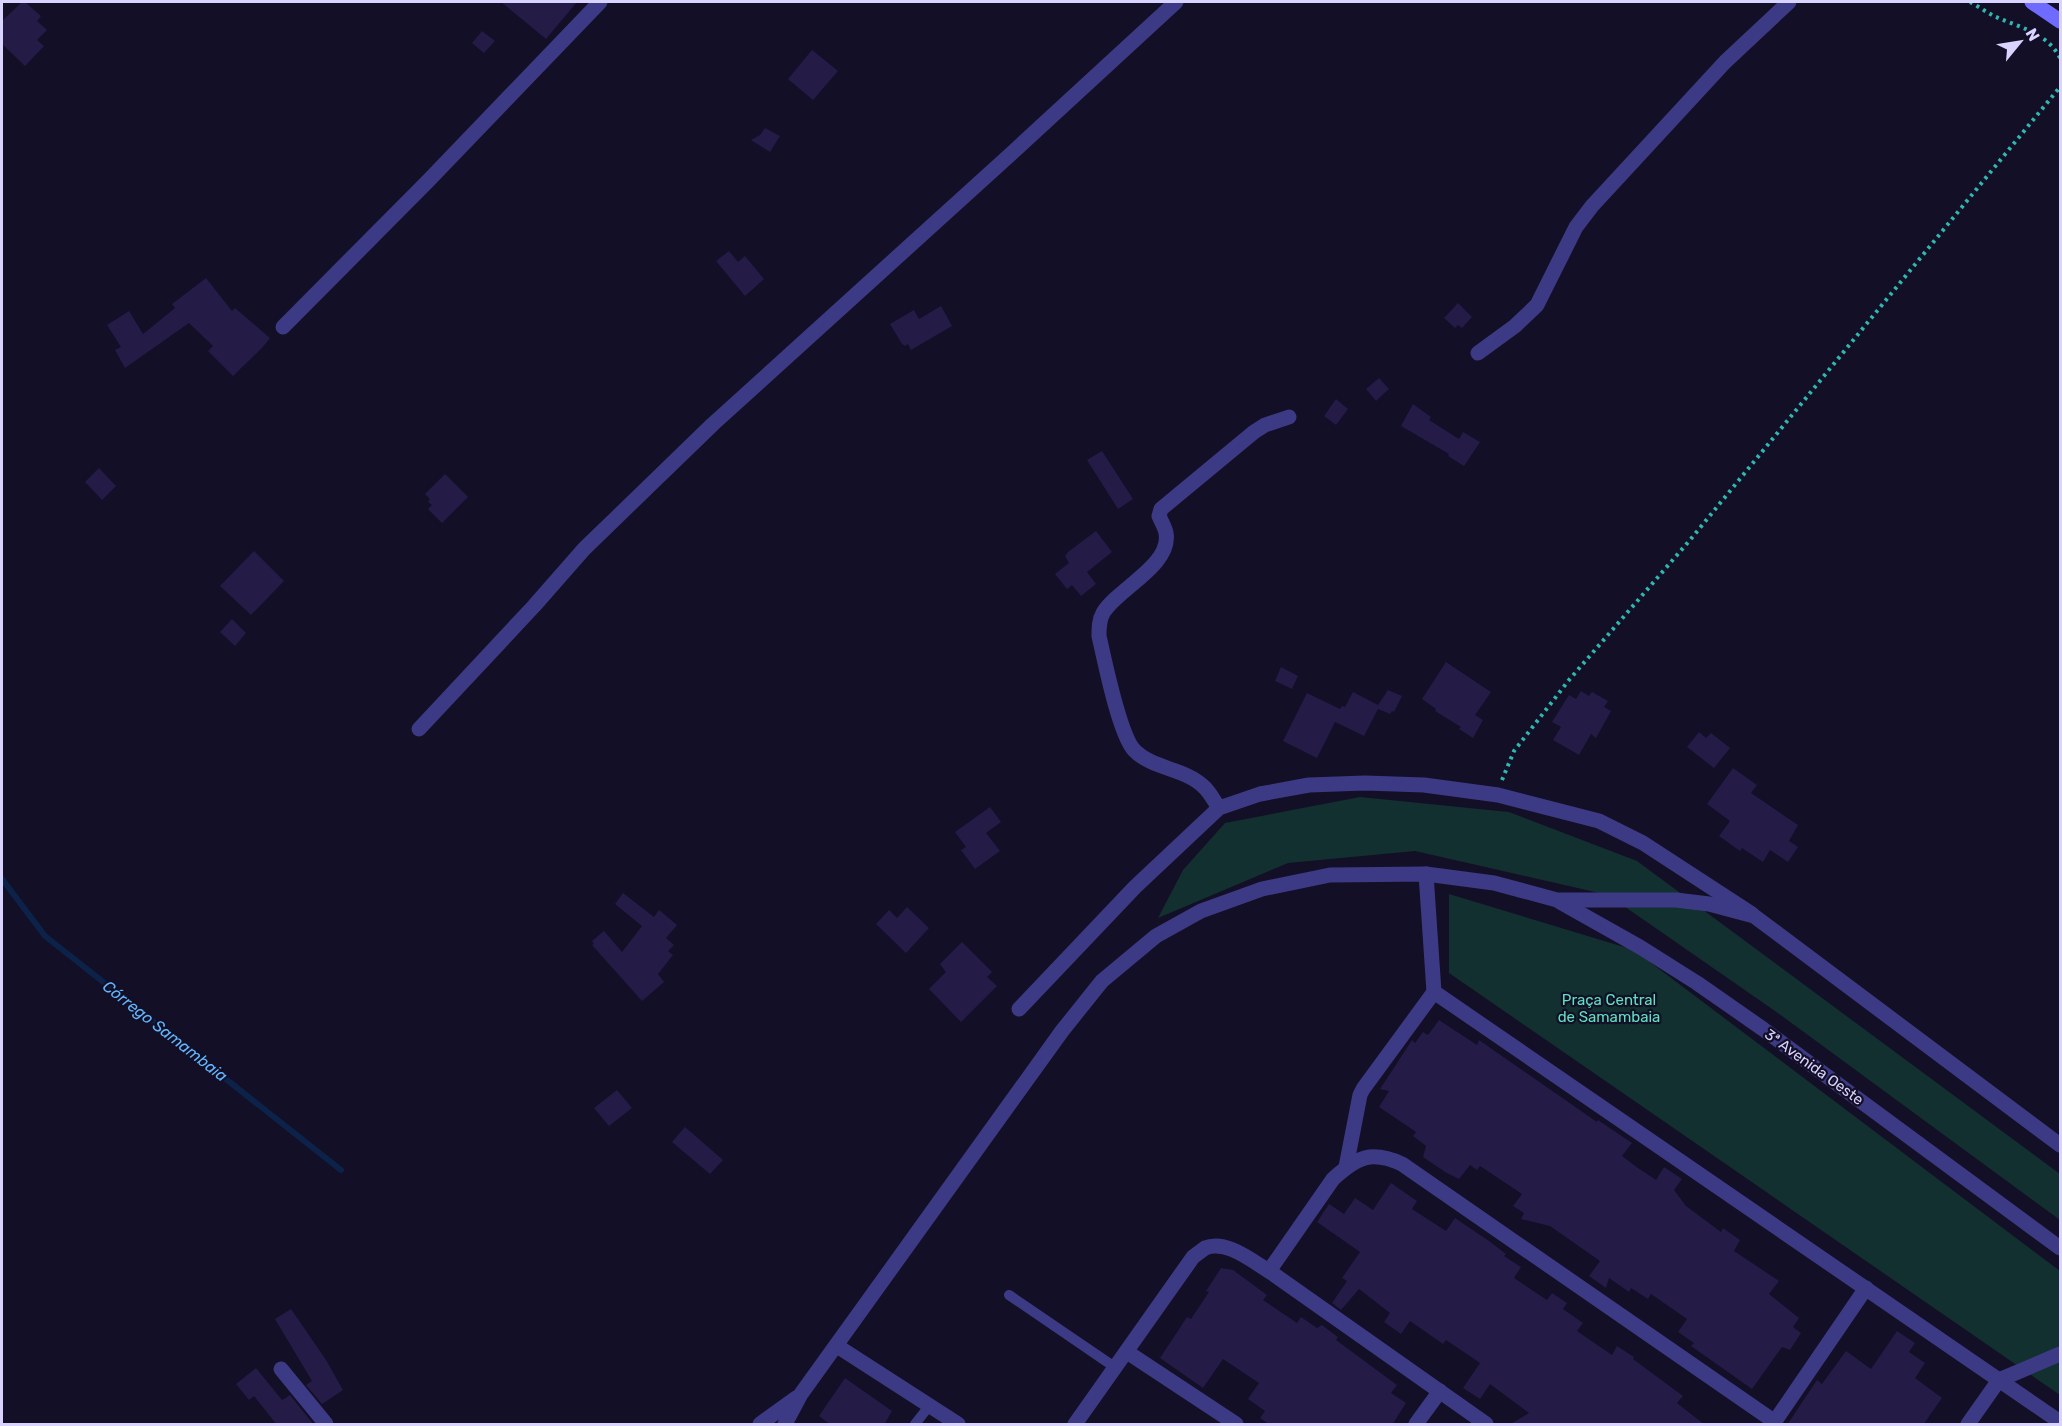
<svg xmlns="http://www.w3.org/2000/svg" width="2062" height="1426" font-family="Rubik,sans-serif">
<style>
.green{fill:#12302f}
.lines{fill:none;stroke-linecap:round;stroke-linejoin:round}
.stream{stroke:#0c2248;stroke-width:6}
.building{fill:#241b47}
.path{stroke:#2fb8b0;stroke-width:4;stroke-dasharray:3 4.5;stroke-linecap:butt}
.service{stroke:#3d3a85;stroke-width:10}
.minor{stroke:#3d3a85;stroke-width:15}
.tertiary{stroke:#3d3a85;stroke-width:15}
.secondary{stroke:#6f6bff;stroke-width:15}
.labels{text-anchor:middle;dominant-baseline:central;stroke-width:4.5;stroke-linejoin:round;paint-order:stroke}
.park-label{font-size:15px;fill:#5fe0c0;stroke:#130f26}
.street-label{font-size:15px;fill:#d9d4ff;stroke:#130f26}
.water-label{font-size:16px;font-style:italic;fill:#62b6ff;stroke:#130f26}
</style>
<rect width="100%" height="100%" fill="#130f26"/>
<g class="green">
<polygon points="1360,797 1509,812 1637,861 2060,1174 2060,1220 1782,1016 1608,895 1415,851 1288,863 1158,918 1183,870 1225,823"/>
<polygon points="1449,894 1634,950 2060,1271 2060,1395 1449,973"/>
</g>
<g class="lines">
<polyline class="stream" points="2,879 45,936 341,1170"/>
</g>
<g class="building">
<polygon points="22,2 25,2 41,16 37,21 47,30 37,40 44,46 25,66 2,44 2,21"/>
<polygon points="501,2 577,2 546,39"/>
<polygon points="482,31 495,41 484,53 472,43"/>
<polygon points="812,50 838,71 813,100 788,79"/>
<polygon points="765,128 780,136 770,152 751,140 760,135"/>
<polygon points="729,251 738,262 745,256 764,279 745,296 716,261"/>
<polygon points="206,278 232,311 235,308 270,338 262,348 233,376 208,351 213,346 189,323 125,368 115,350 121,347 107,325 129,311 143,334 175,308 172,304"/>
<polygon points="1458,303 1472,317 1462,328 1458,325 1455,328 1444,318"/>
<polygon points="941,306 952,326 911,350 908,344 905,346 902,344 890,324 914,310 919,319"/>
<polygon points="1379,378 1389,389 1376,401 1366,389"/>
<polygon points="1336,399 1348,409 1336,425 1324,416"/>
<polygon points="1413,404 1431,417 1429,420 1459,439 1463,432 1480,442 1464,466 1448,456 1449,454 1401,426"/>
<polygon points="1102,451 1133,499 1118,509 1087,460"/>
<polygon points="99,468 116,486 102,500 85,482"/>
<polygon points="445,474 468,497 442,523 428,509 432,505 428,502 430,499 425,494"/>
<polygon points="1096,531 1112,552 1087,572 1096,584 1081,596 1072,585 1067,589 1055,574 1069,563 1065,556 1068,552"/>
<polygon points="254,551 284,581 251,615 220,586"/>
<polygon points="232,619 246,633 235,646 220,632"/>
<polygon points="1446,662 1491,692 1475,715 1483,720 1473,738 1459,729 1461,727 1435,711 1436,709 1422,699"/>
<polygon points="1281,667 1298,676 1292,689 1275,681"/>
<polygon points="1388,690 1402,696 1394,712 1392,711 1390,714 1378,709 1364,736 1335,722 1317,758 1283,741 1307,693 1340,709 1342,706 1345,707 1353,692 1378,705"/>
<polygon points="1581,691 1589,696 1592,692 1608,701 1604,707 1611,711 1596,738 1591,734 1579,755 1553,740 1561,727 1552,722 1569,695 1576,699"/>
<polygon points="1699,732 1706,738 1711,733 1730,748 1714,768 1687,747"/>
<polygon points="1733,768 1757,785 1751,793 1798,825 1789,841 1798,847 1788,862 1770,850 1763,862 1742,848 1740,851 1719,836 1730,821 1707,804"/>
<polygon points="990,807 1001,822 986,833 1000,851 975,869 961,850 966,847 955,832"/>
<polygon points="623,893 654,917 659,910 677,925 666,938 674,945 668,951 673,955 658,974 664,982 642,1001 592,945 594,944 592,941 604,931 622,952 642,926 615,904"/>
<polygon points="907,907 929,928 906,953 876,924 889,910 897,918"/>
<polygon points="962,942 992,972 987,977 997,986 961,1022 929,989 946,972 940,964"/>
<polygon points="1439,1020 1477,1045 1479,1040 1597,1122 1598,1120 1632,1143 1622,1156 1638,1168 1656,1180 1664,1167 1682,1179 1674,1190 1686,1206 1721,1232 1723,1228 1740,1240 1734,1251 1779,1281 1769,1294 1799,1318 1793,1327 1801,1333 1790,1350 1782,1347 1752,1389 1691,1346 1694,1343 1678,1332 1687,1319 1651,1294 1648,1299 1631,1288 1629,1292 1609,1278 1606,1288 1589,1276 1600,1261 1550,1226 1521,1219 1524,1213 1513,1206 1522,1194 1480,1166 1477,1170 1470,1165 1459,1179 1445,1172 1423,1157 1426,1146 1413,1136 1416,1132 1379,1107 1389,1091 1380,1089 1412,1040 1415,1043 1423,1032 1428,1035"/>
<polygon points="617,1090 632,1108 609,1126 594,1108"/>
<polygon points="685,1127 723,1160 710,1174 672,1142"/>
<polygon points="1391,1183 1417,1201 1412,1209 1446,1231 1455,1218 1489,1241 1506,1254 1504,1256 1521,1267 1514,1278 1547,1300 1552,1293 1567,1303 1563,1309 1583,1323 1577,1331 1612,1355 1617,1346 1634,1357 1633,1359 1683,1396 1677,1403 1705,1425 1509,1425 1529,1413 1490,1384 1480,1399 1463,1388 1480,1363 1446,1340 1443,1344 1410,1321 1401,1334 1384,1322 1390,1313 1359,1289 1341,1310 1332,1303 1347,1281 1342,1278 1360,1252 1317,1222 1329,1204 1344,1214 1355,1198 1373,1210"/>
<polygon points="1221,1268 1233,1270 1267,1295 1263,1300 1297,1323 1301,1317 1317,1328 1322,1325 1338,1337 1336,1340 1397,1385 1391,1393 1406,1403 1392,1425 1270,1425 1260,1418 1265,1411 1248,1399 1259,1383 1223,1359 1203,1388 1160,1358 1187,1317 1191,1319 1209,1292 1206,1291"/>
<polygon points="291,1309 326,1360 343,1390 322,1404 306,1385 312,1381 275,1319"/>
<polygon points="1897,1331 1915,1343 1909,1352 1925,1363 1915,1378 1942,1398 1923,1425 1787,1425 1817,1380 1822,1384 1846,1351 1871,1369"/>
<polygon points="256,1368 282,1400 290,1395 314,1425 277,1425 254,1396 249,1400 236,1384"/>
<polygon points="845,1378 892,1411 884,1425 831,1425 819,1416"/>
</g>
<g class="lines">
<g class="path">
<path d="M1970 2C1978 6 1986 12 1994 16 2018 27 2048 33 2060 58"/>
<polyline points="1502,780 1514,751 1569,680 1690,540 2060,87"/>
</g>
<g class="service">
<polyline points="1009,1295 1116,1368"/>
<polyline points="915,1424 930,1405"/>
</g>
<g class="minor">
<polyline points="283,327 428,181 600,2"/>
<polyline points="1478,353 1515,326 1537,305 1576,227 1592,206 1725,62 1789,2"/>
<polyline points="419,729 534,606 584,549 713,424 1012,153 1176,2"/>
<path d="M1219 808C1214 801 1210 792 1203 786 1184 768 1152 769 1134 750 1119 733 1105 662 1099 636 1099 628 1099 620 1103 613 1117 589 1172 565 1166 533 1165 527 1161 521 1159 516L1161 509 1254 432 1265 425 1289 417"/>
<polyline points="1426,874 1434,992 2060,1422"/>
<polyline points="1019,1009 1135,887 1219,808 1260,794 1309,785 1365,783 1424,785 1498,795 1599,821 1643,843 1752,914"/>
<polyline points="1346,1167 1360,1095 1363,1089 1434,992"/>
<path d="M1269 1271 1333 1179C1357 1157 1371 1150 1402 1164L1775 1422"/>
<polyline points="837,1346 958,1424"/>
<polyline points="1127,1352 1236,1424"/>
<polyline points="281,1369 326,1424"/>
<path d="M1075 1424 1193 1257C1197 1254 1201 1251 1205 1248 1226 1239 1252 1261 1269 1271L1486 1424"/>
<polyline points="1416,1424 1440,1391"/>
<polyline points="1773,1424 1866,1288"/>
<polyline points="1968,1424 1999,1380 2060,1354"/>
</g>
<g class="tertiary">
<polyline points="1560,902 1640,947 1697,983 1763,1029 2060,1248"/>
<polyline points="760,1424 796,1398"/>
<polyline points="785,1424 801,1394 1062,1031 1102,981 1156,936 1201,911 1262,889 1330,875 1426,874 1494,883 1557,900 1676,900 1709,904 1754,916 2060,1145"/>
</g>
<polyline class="secondary" points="2032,2 2060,21"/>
</g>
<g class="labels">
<g class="park-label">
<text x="1609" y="1000">Praça Central<tspan x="1609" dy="17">de Samambaia</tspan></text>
</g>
<g class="street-label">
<text transform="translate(1814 1067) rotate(36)">3ª Avenida Oeste</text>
</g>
<g class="water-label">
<text transform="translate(165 1031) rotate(38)">Córrego Samambaia</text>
</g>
</g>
<rect width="2062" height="1426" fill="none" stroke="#d9d4ff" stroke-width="6"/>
<g transform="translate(2020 42) rotate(60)" stroke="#130f26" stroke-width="4.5" paint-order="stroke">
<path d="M0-4.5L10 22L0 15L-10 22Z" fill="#d9d4ff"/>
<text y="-9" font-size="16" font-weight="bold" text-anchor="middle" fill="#d9d4ff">N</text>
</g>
</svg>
